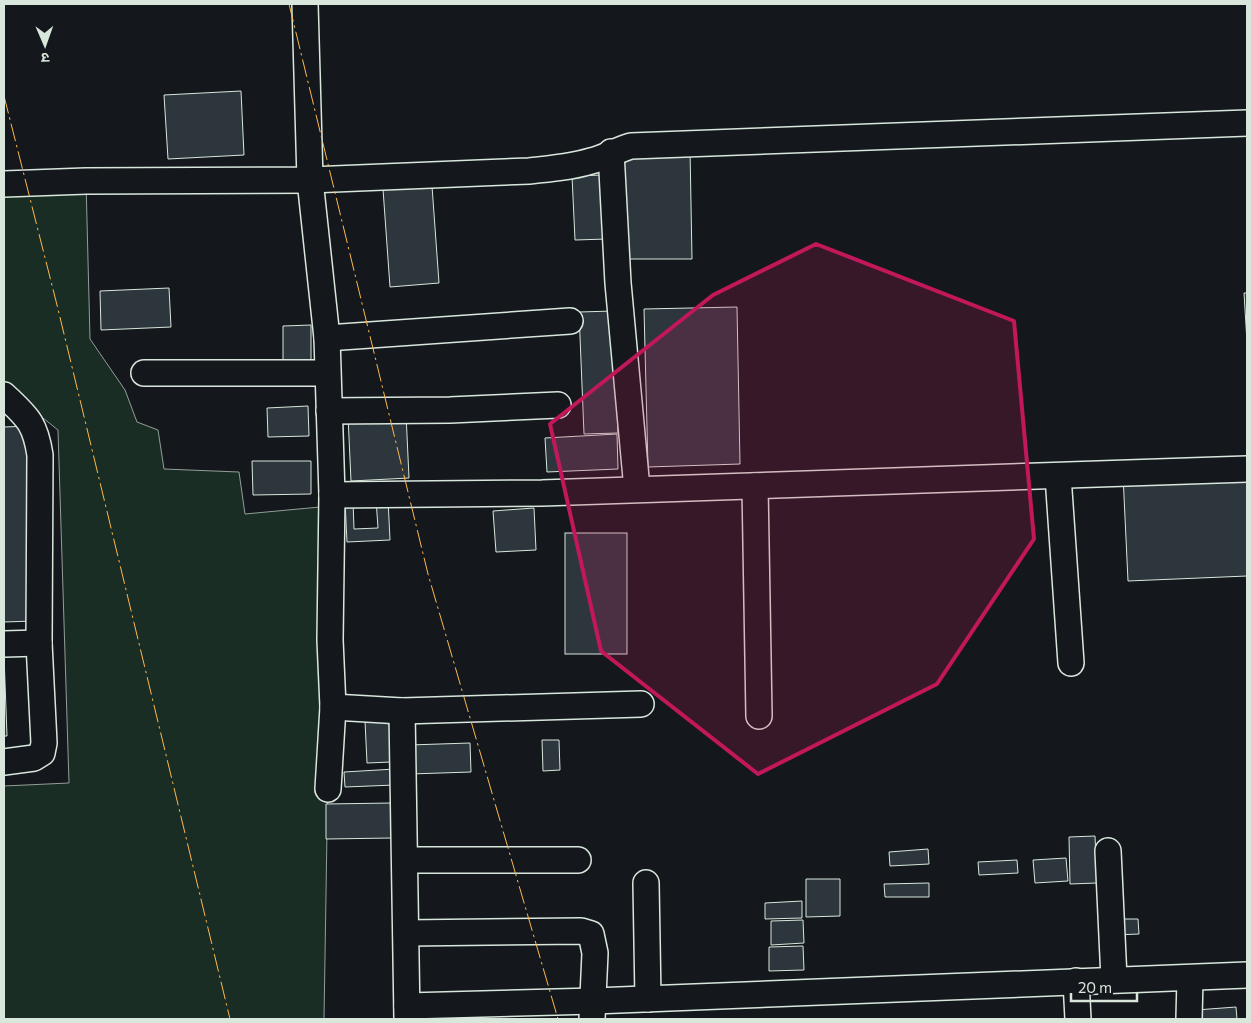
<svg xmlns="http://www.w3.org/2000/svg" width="1251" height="1023" font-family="Commissioner,'Noto Sans Devanagari',sans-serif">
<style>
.green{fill:#1a2d24;stroke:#939e99}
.building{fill:#2c363c;stroke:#d8e6dc}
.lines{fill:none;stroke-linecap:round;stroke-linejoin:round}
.minor-casing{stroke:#d8e6dc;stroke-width:28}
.minor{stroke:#14181c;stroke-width:25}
.power{stroke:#ffb74d;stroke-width:1;stroke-dasharray:18 4 2.5 4;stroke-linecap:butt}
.marked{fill:#c2185b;fill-opacity:0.2;stroke:#c2185b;stroke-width:4;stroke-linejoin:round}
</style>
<rect width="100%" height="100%" fill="#14181c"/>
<polygon class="green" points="86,181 90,339 125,390 137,422 158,430 164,469 239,472 245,514 320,507 329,707 324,1019 4,1019 4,786 69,783 58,430 4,387 4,194"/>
<g class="building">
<polygon points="241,91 244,155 168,159 164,95"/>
<polygon points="690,149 692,259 622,259 620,155"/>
<polygon points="604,175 607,239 575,240 572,176"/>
<polygon points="432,186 439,283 390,287 383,189"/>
<polygon points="169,288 171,327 101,330 100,291"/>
<polygon points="1244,293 1247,293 1247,342"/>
<polygon points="737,307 740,464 648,467 644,309"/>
<polygon points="613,311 618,433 584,434 579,312"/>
<polygon points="311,325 311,363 283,363 283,326"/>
<polygon points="308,406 309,436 268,437 267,408"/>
<polygon points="406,414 409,478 351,481 348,416"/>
<polygon points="30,426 34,621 4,622 4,427"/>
<polygon points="617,434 618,469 547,472 545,438"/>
<polygon points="252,461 311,461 311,494 253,495"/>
<polygon points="1247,469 1247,576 1128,581 1123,475"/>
<polygon points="376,499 388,499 390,540 347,542 345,501 353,501 354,529 378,528"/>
<polygon points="534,508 536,550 496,552 493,511"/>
<rect x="565" y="533" width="62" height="121"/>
<polygon points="4,656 7,736 4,736"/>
<polygon points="389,720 391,762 367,763 365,721"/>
<polygon points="542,740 559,740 560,770 543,771"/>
<polygon points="470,743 471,772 410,774 409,745"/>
<polygon points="395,769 395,785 345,787 344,772"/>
<polygon points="391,803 392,838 326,839 326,804"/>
<polygon points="1095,836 1097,883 1070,884 1069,837"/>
<polygon points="928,849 929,864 890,866 889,852"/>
<polygon points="1066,858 1068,881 1035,883 1033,860"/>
<polygon points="1017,860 1018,873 979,875 978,862"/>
<polygon points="806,879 840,879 840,916 806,917"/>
<polygon points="929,883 929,897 885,897 884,884"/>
<polygon points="802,901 802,918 765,919 765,903"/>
<polygon points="1114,919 1138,919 1139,934 1115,935"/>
<polygon points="803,920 804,943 771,945 771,921"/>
<polygon points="803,946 804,970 769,971 769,947"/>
<polygon points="1236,1007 1237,1019 1197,1019 1196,1010"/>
</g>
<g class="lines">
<g class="minor-casing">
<g id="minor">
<polyline points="305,4 310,180 327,338 332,495 330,640 333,707 402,711 641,704"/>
<polyline points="611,152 618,283 637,489"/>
<path d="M4 184 86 181 310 180 529 171C550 169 571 167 591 161 604 158 617 150 631 146L1247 123"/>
<polyline points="327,338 570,321"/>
<polyline points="144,373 327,373"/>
<path d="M4 395C27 417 35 422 40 455L39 643 44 743 42 753 34 758 4 762"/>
<polyline points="329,411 450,410 558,405"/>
<polyline points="1058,476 1071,663"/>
<polyline points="755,486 759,716"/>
<polyline points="332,495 542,493 1247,469"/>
<polyline points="4,644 39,643"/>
<polyline points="402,711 407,1019"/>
<polyline points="328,789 333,707"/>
<polyline points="1108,851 1114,979"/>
<polyline points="405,860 578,860"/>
<polyline points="646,883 648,999"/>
<polyline points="406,933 581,931 591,934 595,953 592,1019"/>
<polyline points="1076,981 1078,1019"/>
<polyline points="407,1006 594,1001 1247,975"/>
<polyline points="1189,1019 1190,978"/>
</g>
</g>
<use href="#minor" class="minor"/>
<g class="power">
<polyline points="289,4 428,574 558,1019"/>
<polyline points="4,96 57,305 230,1019"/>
</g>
</g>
<path class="marked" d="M816 244 1014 321 1034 539 937 684 758 774 601 651 550 424 713 295Z"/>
<rect width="1251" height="1023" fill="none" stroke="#d8e6dc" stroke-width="10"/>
<g transform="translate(45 45) rotate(178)" stroke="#14181c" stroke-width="4" paint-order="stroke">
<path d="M0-4L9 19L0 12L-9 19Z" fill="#d8e6dc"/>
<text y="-8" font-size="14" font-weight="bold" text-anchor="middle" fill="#d8e6dc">उ</text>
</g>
<path d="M1071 993v8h66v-8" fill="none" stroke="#d8e6dc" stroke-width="2.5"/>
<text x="1078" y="993" font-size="15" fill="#d8e6dc" stroke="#14181c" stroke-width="4" paint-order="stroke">20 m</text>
</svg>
